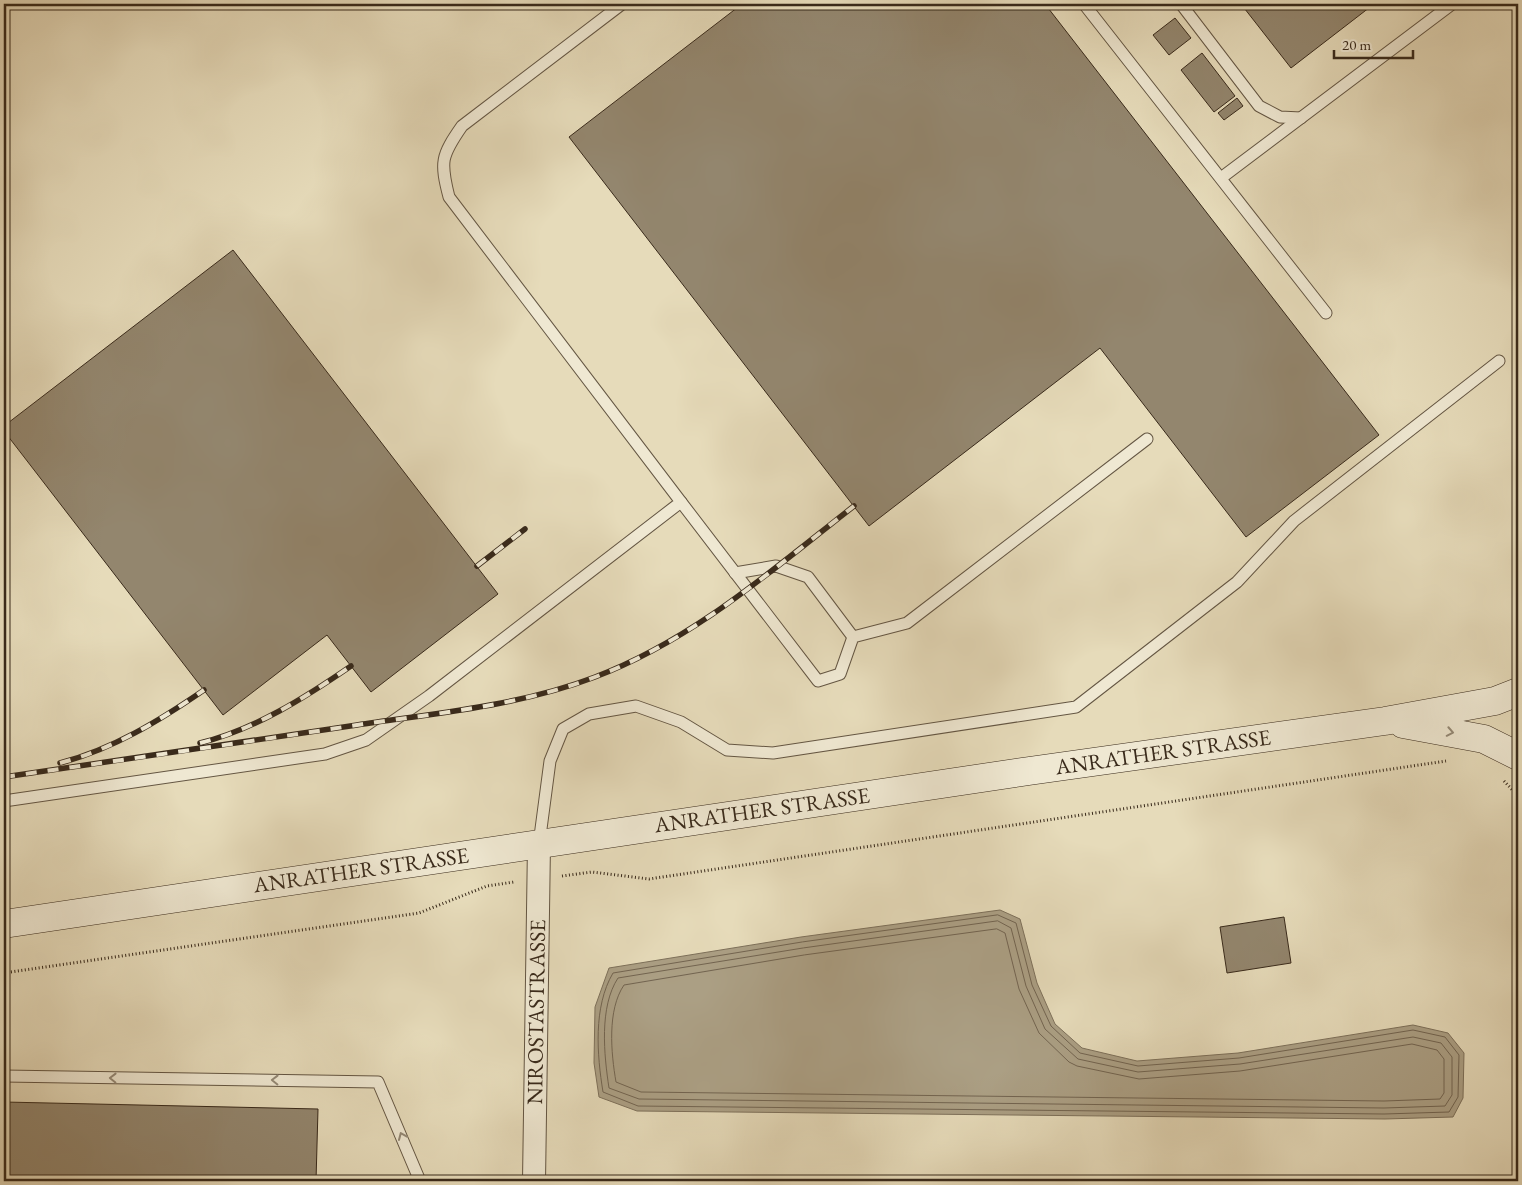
<svg xmlns="http://www.w3.org/2000/svg" width="1522" height="1185" font-family="'EB Garamond',serif">
<style>
.water{fill:#ab9f84;stroke:#7d705a}
.lines{fill:none;stroke-linecap:round;stroke-linejoin:round}
.shore{stroke:#726450;stroke-width:1}
.building{fill:#93866e;stroke:#392a1b}
.lane-casing{stroke:#645643;stroke-width:13}
.street-casing{stroke:#645643;stroke-width:24}
.secondary-casing{stroke:#392a1b;stroke-width:29}
.path{stroke:#392a1b;stroke-width:3;stroke-dasharray:1 2.5;stroke-linecap:butt}
.lane{stroke:#efe8d2;stroke-width:11}
.street{stroke:#efe8d2;stroke-width:22}
.secondary{stroke:#efe8d2;stroke-width:28}
.rail-casing{stroke:#392a1b;stroke-width:5.5}
.rail{stroke:#efe8d2;stroke-width:4;stroke-dasharray:11;stroke-linecap:butt}
.oneway{stroke:#948976}
.labels{text-anchor:middle;dominant-baseline:central;stroke-width:4;stroke-linejoin:round;paint-order:stroke}
.street-label{font-size:22px;fill:#392a1b;stroke:#efe8d2}
</style>
<rect width="100%" height="100%" fill="#e6dbba"/>
<filter id="stains"><feTurbulence type="fractalNoise" baseFrequency=".004" numOctaves="4"/><feColorMatrix values="0 0 0 0 .2 0 0 0 0 .09 0 0 0 0 .02 0 0 0 .5 -.17"/></filter>
<radialGradient id="worn" r=".72"><stop offset=".6" stop-color="#630" stop-opacity="0"/><stop offset="1" stop-color="#630" stop-opacity=".3"/></radialGradient>
<polygon class="water" points="1000,910 1020,919 1037,983 1055,1024 1082,1048 1137,1061 1238,1053 1413,1025 1448,1033 1464,1053 1463,1098 1453,1117 1385,1119 637,1111 599,1097 594,1063 595,1007 609,968 801,937"/>
<g class="lines">
<g class="shore">
<path d="M998 915 1016 923 1032 985 1051 1026 1080 1053 1138 1066 1239 1058 1413 1030 1445 1037 1459 1055 1458 1097 1449 1112 1384 1114 638 1106 603 1092C597 1055 593 1007 613 973L802 942Z"/>
<path d="M998 921 1011 928 1026 986 1045 1029 1078 1059 1138 1072 1240 1064 1413 1037 1441 1043 1452 1057V1095L1445 1106 1384 1108 639 1099 609 1088C604 1055 599 1007 618 978L803 948Z"/>
<path d="M997 929 1005 933 1019 989 1039 1033 1069 1062 1077 1066 1139 1079 1240 1071 1412 1044 1437 1050 1444 1059V1093L1440 1099 1384 1101 641 1092 616 1082C611 1053 607 1010 624 985L804 955Z"/>
</g>
</g>
<g class="building">
<polygon points="742,4 1045,4 1379,435 1246,537 1100,348 869,526 569,137"/>
<polygon points="1241,4 1374,4 1291,68"/>
<polygon points="1175,18 1191,38 1169,55 1153,35"/>
<polygon points="1202,53 1235,96 1214,112 1181,70"/>
<polygon points="1237,98 1243,106 1224,120 1218,113"/>
<polygon points="233,250 498,594 371,692 327,635 223,715 4,431 4,426"/>
<polygon points="1284,917 1291,963 1227,973 1220,927"/>
<polygon points="4,1102 318,1109 316,1181 4,1181"/>
</g>
<g class="lines">
<g class="lane-casing">
<g id="lane">
<polyline points="1084,4 1326,313"/>
<polyline points="1181,4 1259,106 1280,117 1301,118"/>
<polyline points="1221,178 1452,4"/>
<polyline points="681,502 818,681 840,674 853,637 907,623 1147,439"/>
<polyline points="735,573 776,566 808,577 853,637"/>
<path d="M4 801 325 754 366 740 429 696 681 502 449 197C440 162 441 156 462 126L622 4"/>
<polyline points="539,844 550,761 563,729 589,714 636,706 681,722 727,750 773,753 1076,707 1237,582 1294,521 1499,361"/>
<polyline points="4,1076 378,1082 420,1181"/>
</g>
</g>
<g class="street-casing">
<polyline id="street" points="534,1181 539,844"/>
</g>
<g class="secondary-casing">
<g id="secondary">
<polyline points="1403,724 1484,739 1518,756"/>
<polyline points="4,924 1029,771 1385,721 1495,701 1518,692"/>
</g>
</g>
<g class="path">
<polyline points="1504,781 1518,796"/>
<polyline points="562,876 592,872 649,879 1446,761"/>
<polyline points="4,973 419,913 487,886 514,882"/>
</g>
<use href="#lane" class="lane"/>
<use href="#street" class="street"/>
<use href="#secondary" class="secondary"/>
<g class="rail-casing">
<g id="rail">
<polyline points="477,566 525,529"/>
<path d="M200 743C254 730 306 697 351 666"/>
<path d="M60 763C113 749 159 721 204 690"/>
<path d="M4 777C122 760 240 743 357 725 437 713 519 706 595 677 693 640 772 570 854 506"/>
</g>
</g>
<use href="#rail" class="rail"/>
</g>
<defs><path id="oneway-chevron" d="M-2-3.5L2.5 0L-2 3.5" fill="none" stroke-width="1.6" stroke-linecap="round" stroke-linejoin="round" transform="scale(1.25)"/></defs>
<g class="oneway">
<use href="#oneway-chevron" transform="translate(1450 732) rotate(11)"/>
<use href="#oneway-chevron" transform="translate(113 1078) rotate(-179)"/>
<use href="#oneway-chevron" transform="translate(275 1080) rotate(-179)"/>
<use href="#oneway-chevron" transform="translate(402 1136) rotate(-113)"/>
</g>
<g class="labels">
<g class="street-label">
<text transform="translate(1163 752) rotate(-8)">ANRATHER STRASSE</text>
<text transform="translate(762 810) rotate(-8)">ANRATHER STRASSE</text>
<text transform="translate(361 870) rotate(-8)">ANRATHER STRASSE</text>
<text transform="translate(536 1012) rotate(-89)">NIROSTASTRASSE</text>
</g>
</g>
<rect width="1522" height="1185" fill="none" stroke="#e6dbba" stroke-width="20"/>
<rect x="5" y="5" width="1512" height="1175" fill="none" stroke="#392a1b" stroke-width="2.5"/>
<rect x="10" y="10" width="1502" height="1165" fill="none" stroke="#392a1b"/>
<path d="M1334 50v8h79v-8" fill="none" stroke="#392a1b" stroke-width="2.5"/>
<text x="1342" y="50" font-size="15" fill="#392a1b" stroke="#efe8d2" stroke-width="4" paint-order="stroke">20 m</text>
<rect width="100%" height="100%" filter="url(#stains)"/>
<rect width="100%" height="100%" fill="url(#worn)"/>
</svg>
